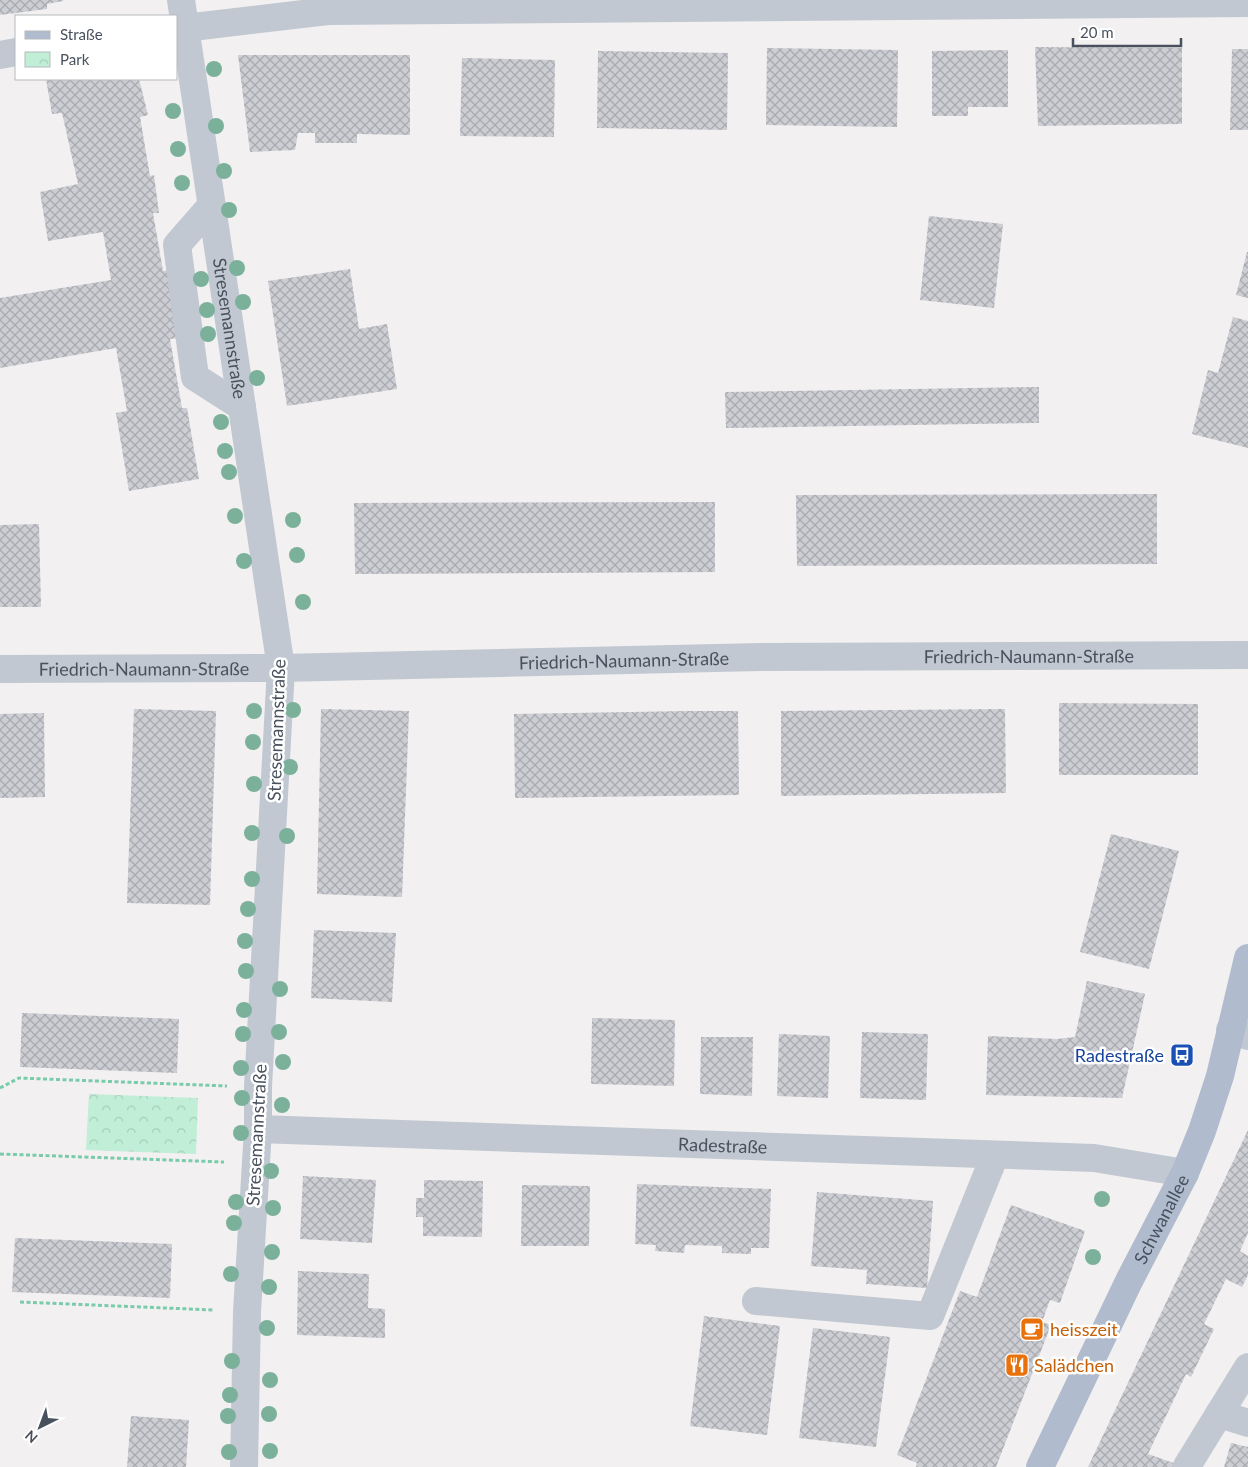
<svg xmlns="http://www.w3.org/2000/svg" width="1248" height="1467" font-family="Lato,sans-serif">
<style>
.park{fill:url(#park-crowns)}
.building{fill:url(#building-cross-hatch)}
.lines{fill:none;stroke-linecap:round;stroke-linejoin:round}
.path{stroke:#79cbab;stroke-width:3;stroke-dasharray:4 2.5;stroke-linecap:butt}
.minor{stroke:#c1c8d1;stroke-width:28}
.major{stroke:#b0bcce;stroke-width:28}
.tree{fill:#7bb19b}
.labels{text-anchor:middle;dominant-baseline:central;stroke-width:5;stroke-linejoin:round;paint-order:stroke}
.street-label{font-size:18px;fill:#48515d;stroke:#fff}
.transit-label{font-size:18px;fill:#164399;stroke:#fff;text-anchor:end}
.food-label{font-size:18px;fill:#c56008;stroke:#fff;text-anchor:start}
</style>
<defs>
<pattern id="park-crowns" width="20" height="18" patternUnits="userSpaceOnUse" patternTransform="scale(1.25)"><rect width="20" height="18" fill="#c0eed6"/><path d="M2 6a3 3 0 1 1 6 0M12 15a3 3 0 1 1 6 0" fill="none" stroke="#a6ceba"/></pattern>
<pattern id="building-cross-hatch" width="8" height="8" patternUnits="userSpaceOnUse" patternTransform="scale(1.25)"><rect width="8" height="8" fill="#cdced4"/><path d="M0 0l8 8M0 8l8-8" fill="none" stroke="#a8aaaf"/></pattern>
</defs>
<rect width="100%" height="100%" fill="#f2f0f0"/>
<polygon class="park" points="89,1094 198,1098 196,1154 86,1150"/>
<g class="building">
<polygon points="0,0 63,0 63,1 47,4 47,9 0,15"/>
<polygon points="1035,47 1182,48 1182,124 1038,126"/>
<polygon points="767,48 898,50 897,127 766,125"/>
<polygon points="1232,49 1248,49 1248,130 1230,130"/>
<polygon points="1008,50 1008,107 968,107 968,116 932,116 932,51"/>
<polygon points="598,51 728,53 727,130 597,128"/>
<polygon points="238,55 410,55 410,135 357,134 357,143 315,143 315,133 298,133 295,150 250,152"/>
<polygon points="462,58 555,60 554,137 460,136"/>
<polygon points="46,79 139,79 148,115 140,117 150,176 154,175 159,213 153,213 163,271 170,270 181,338 170,339 182,408 187,408 199,479 129,491 116,413 127,411 116,348 0,368 0,298 111,280 103,232 48,241 40,192 78,184 62,113 52,114"/>
<polygon points="929,216 1003,224 994,308 920,300"/>
<polygon points="1247,252 1248,252 1248,298 1236,295"/>
<polygon points="350,269 359,329 387,324 397,389 287,406 268,281"/>
<polygon points="1233,317 1248,321 1248,448 1192,434 1208,370 1218,373"/>
<polygon points="1039,387 1039,423 726,428 725,392"/>
<polygon points="1157,494 1157,564 797,566 796,495"/>
<polygon points="715,502 715,572 355,574 354,503"/>
<polygon points="39,524 41,607 0,607 0,525"/>
<polygon points="1059,703 1198,704 1198,775 1059,775"/>
<polygon points="134,709 216,711 210,905 127,903"/>
<polygon points="321,709 409,711 402,897 317,894"/>
<polygon points="1005,709 1006,793 781,796 781,711"/>
<polygon points="688,711 738,711 739,795 515,798 514,714"/>
<polygon points="44,713 45,797 0,798 0,714"/>
<polygon points="1111,834 1179,851 1149,969 1080,952"/>
<polygon points="314,930 396,933 392,1002 311,998"/>
<polygon points="1087,981 1145,994 1122,1098 986,1095 988,1036 1057,1039 1075,1037"/>
<polygon points="22,1013 179,1019 177,1073 20,1067"/>
<polygon points="592,1018 675,1020 674,1086 591,1084"/>
<polygon points="862,1032 928,1034 926,1100 860,1098"/>
<polygon points="779,1034 830,1036 828,1098 777,1096"/>
<polygon points="701,1037 753,1037 752,1096 700,1094"/>
<polygon points="1248,1130 1248,1233 1240,1251 1248,1256 1248,1275 1242,1287 1226,1279 1204,1324 1214,1329 1191,1377 1186,1374 1148,1454 1185,1467 1088,1467"/>
<polygon points="303,1176 376,1180 372,1243 300,1239"/>
<polygon points="424,1180 483,1181 482,1237 423,1236 423,1217 416,1217 416,1198 424,1198"/>
<polygon points="637,1184 771,1189 769,1248 751,1248 751,1254 722,1253 722,1246 685,1245 684,1253 655,1251 656,1245 635,1244"/>
<polygon points="522,1185 590,1186 589,1246 521,1246"/>
<polygon points="817,1192 933,1201 927,1288 866,1284 867,1270 811,1266"/>
<polygon points="1011,1205 1085,1231 1060,1303 1050,1300 1042,1322 1051,1325 996,1467 916,1467 917,1463 897,1455 960,1291 977,1297"/>
<polygon points="15,1238 172,1244 170,1298 12,1292"/>
<polygon points="298,1271 369,1274 368,1308 385,1309 385,1338 297,1335"/>
<polygon points="704,1316 780,1326 767,1435 690,1426"/>
<polygon points="813,1328 890,1337 876,1447 799,1438"/>
<polygon points="131,1416 189,1420 186,1467 127,1467"/>
<polygon points="1231,1443 1248,1447 1248,1467 1224,1467"/>
</g>
<g class="lines">
<g class="path">
<polyline points="0,1088 19,1078 227,1086"/>
<polyline points="0,1154 224,1162"/>
<polyline points="20,1302 214,1310"/>
</g>
<g class="minor">
<path id="s1" d="M181 0 281 668 258 1087V1129L247 1312 244 1467"/>
<polyline points="176,29 328,11 1248,3"/>
<polyline points="0,55 16,52"/>
<polyline points="211,206 177,245 195,377 242,407"/>
<path id="s2" d="M0 669 281 668 760 657 1248 655"/>
<polyline points="1230,1030 1248,1036"/>
<path id="s3" d="M258 1129 1094 1158 1185 1173"/>
<polyline points="756,1301 930,1316 995,1155"/>
<polyline points="1219,1414 1248,1423"/>
<polyline points="1187,1466 1248,1367"/>
</g>
<path class="major" id="s4" d="M1040 1467 1129 1281 1185 1173 1202 1131 1220 1076 1248 958"/>
</g>
<g class="tree">
<circle cx="214" cy="69" r="8"/>
<circle cx="173" cy="111" r="8"/>
<circle cx="216" cy="126" r="8"/>
<circle cx="178" cy="149" r="8"/>
<circle cx="224" cy="171" r="8"/>
<circle cx="182" cy="183" r="8"/>
<circle cx="229" cy="210" r="8"/>
<circle cx="237" cy="268" r="8"/>
<circle cx="201" cy="279" r="8"/>
<circle cx="243" cy="302" r="8"/>
<circle cx="207" cy="310" r="8"/>
<circle cx="208" cy="334" r="8"/>
<circle cx="257" cy="378" r="8"/>
<circle cx="221" cy="422" r="8"/>
<circle cx="225" cy="451" r="8"/>
<circle cx="229" cy="472" r="8"/>
<circle cx="235" cy="516" r="8"/>
<circle cx="293" cy="520" r="8"/>
<circle cx="297" cy="555" r="8"/>
<circle cx="244" cy="561" r="8"/>
<circle cx="303" cy="602" r="8"/>
<circle cx="293" cy="710" r="8"/>
<circle cx="254" cy="711" r="8"/>
<circle cx="253" cy="742" r="8"/>
<circle cx="290" cy="767" r="8"/>
<circle cx="254" cy="784" r="8"/>
<circle cx="252" cy="833" r="8"/>
<circle cx="287" cy="836" r="8"/>
<circle cx="252" cy="879" r="8"/>
<circle cx="248" cy="909" r="8"/>
<circle cx="245" cy="941" r="8"/>
<circle cx="246" cy="971" r="8"/>
<circle cx="280" cy="989" r="8"/>
<circle cx="244" cy="1010" r="8"/>
<circle cx="279" cy="1032" r="8"/>
<circle cx="243" cy="1034" r="8"/>
<circle cx="283" cy="1062" r="8"/>
<circle cx="241" cy="1068" r="8"/>
<circle cx="242" cy="1098" r="8"/>
<circle cx="282" cy="1105" r="8"/>
<circle cx="241" cy="1133" r="8"/>
<circle cx="271" cy="1171" r="8"/>
<circle cx="1102" cy="1199" r="8"/>
<circle cx="236" cy="1202" r="8"/>
<circle cx="273" cy="1208" r="8"/>
<circle cx="234" cy="1223" r="8"/>
<circle cx="272" cy="1252" r="8"/>
<circle cx="1093" cy="1257" r="8"/>
<circle cx="231" cy="1274" r="8"/>
<circle cx="269" cy="1287" r="8"/>
<circle cx="267" cy="1328" r="8"/>
<circle cx="232" cy="1361" r="8"/>
<circle cx="270" cy="1380" r="8"/>
<circle cx="230" cy="1395" r="8"/>
<circle cx="269" cy="1414" r="8"/>
<circle cx="228" cy="1416" r="8"/>
<circle cx="270" cy="1451" r="8"/>
<circle cx="229" cy="1452" r="8"/>
</g>
<defs>
<g id="bus-square" transform="scale(1.25)"><rect x="-9" y="-9" width="18" height="18" rx="4" fill="#1a4fb4" stroke="#fff"/><path d="M-5-6H5V4H4V6H2V4H-2V6H-4V4H-5ZM-3.5-4V0h7V-4ZM-3.5 1.2v1.5H-2V1.2ZM2 1.2v1.5H3.5V1.2Z" fill="#fff"/></g>
<g id="cafe-square" transform="scale(1.25)"><rect x="-9" y="-9" width="18" height="18" rx="4" fill="#e8710a" stroke="#fff"/><path d="M-5.5-4.5H6V0H3Q3 3.5 0 3.5H-2.5Q-5.5 3.5-5.5 0ZM3-3.2v2h1.7v-2ZM-6 4.5H4V6H-6Z" fill="#fff"/></g>
<g id="restaurant-square" transform="scale(1.25)"><rect x="-9" y="-9" width="18" height="18" rx="4" fill="#e8710a" stroke="#fff"/><path d="M-5-6h1v4h1v-4h1v4h1v-4h1v5L-1.5 .5V6h-2V.5L-5-1ZM5-6V6H3V1.5H1.5Q1.5-4 5-6Z" fill="#fff"/></g>
</defs>
<g fill-rule="evenodd">
<use href="#bus-square" x="1182" y="1055"/>
<use href="#cafe-square" x="1032" y="1329"/>
<use href="#restaurant-square" x="1017" y="1365"/>
</g>
<g class="labels">
<g class="street-label">
<text stroke="none"><textPath href="#s1" startOffset="332">Stresemannstraße</textPath></text>
<text stroke="none"><textPath href="#s2" startOffset="1029">Friedrich-Naumann-Straße</textPath></text>
<text stroke="none"><textPath href="#s2" startOffset="624">Friedrich-Naumann-Straße</textPath></text>
<text stroke="none"><textPath href="#s2" startOffset="144">Friedrich-Naumann-Straße</textPath></text>
<text transform="translate(276 730) rotate(-88)">Stresemannstraße</text>
<text transform="translate(256 1135) rotate(-87)">Stresemannstraße</text>
<text stroke="none"><textPath href="#s3" startOffset="465">Radestraße</textPath></text>
<text stroke="none"><textPath href="#s4" startOffset="276">Schwanallee</textPath></text>
</g>
<g class="transit-label">
<text x="1164" y="1055">Radestraße</text>
</g>
<g class="food-label">
<text x="1050" y="1329">heisszeit</text>
<text x="1034" y="1365">Salädchen</text>
</g>
</g>
<rect x="15" y="15" width="162" height="65" fill="#ffffff" stroke="#b6b9be"/>
<rect x="25" y="31" width="25" height="8" fill="#b0bcce" stroke="#b6b9be"/>
<text x="60" y="40" font-size="15" fill="#48515d">Straße</text>
<rect x="25" y="52" width="25" height="15" fill="url(#park-crowns)" stroke="#b6b9be"/>
<text x="60" y="65" font-size="15" fill="#48515d">Park</text>
<g transform="translate(40 1427) rotate(222)" stroke="#ffffff" stroke-width="4" paint-order="stroke">
<path d="M0-4L9 19L0 12L-9 19Z" fill="#48515d"/>
<text y="-8" font-size="14" font-weight="bold" text-anchor="middle" fill="#48515d">N</text>
</g>
<path d="M1073 38v8h108v-8" fill="none" stroke="#48515d" stroke-width="2.5"/>
<text x="1080" y="38" font-size="15" fill="#48515d" stroke="#ffffff" stroke-width="4" paint-order="stroke">20 m</text>
</svg>
